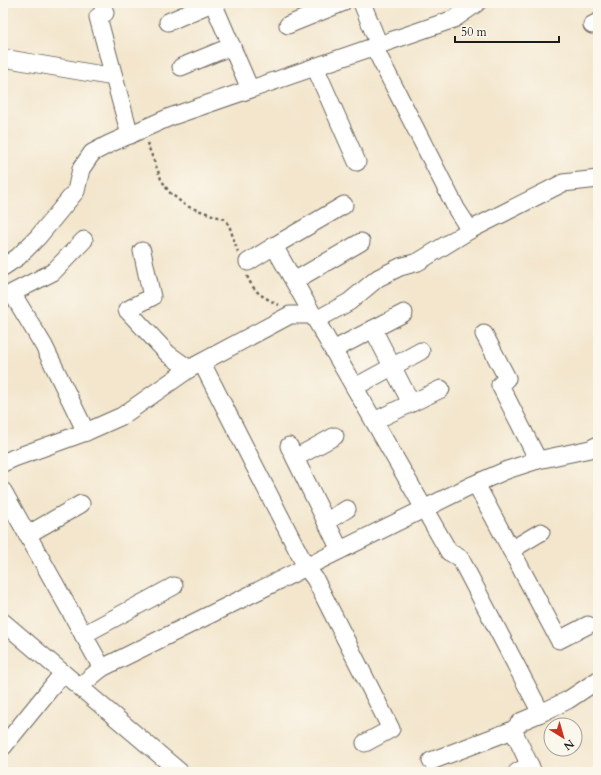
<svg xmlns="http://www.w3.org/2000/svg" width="601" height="775" font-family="Cardo,serif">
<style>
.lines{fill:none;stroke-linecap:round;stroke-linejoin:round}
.minor-casing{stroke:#67635a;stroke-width:19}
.path{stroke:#67635a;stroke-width:2.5;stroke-dasharray:3 3;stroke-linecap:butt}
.minor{stroke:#fff;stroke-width:17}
</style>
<rect width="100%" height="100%" fill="#fbf7ec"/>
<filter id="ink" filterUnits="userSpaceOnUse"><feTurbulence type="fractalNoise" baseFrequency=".025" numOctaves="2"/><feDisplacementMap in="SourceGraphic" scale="8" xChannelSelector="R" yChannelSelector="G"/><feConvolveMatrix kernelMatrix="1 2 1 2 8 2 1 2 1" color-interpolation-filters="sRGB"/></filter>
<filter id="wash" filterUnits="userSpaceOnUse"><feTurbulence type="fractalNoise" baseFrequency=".012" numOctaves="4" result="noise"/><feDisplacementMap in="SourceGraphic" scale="16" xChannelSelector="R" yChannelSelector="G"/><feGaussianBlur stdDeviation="0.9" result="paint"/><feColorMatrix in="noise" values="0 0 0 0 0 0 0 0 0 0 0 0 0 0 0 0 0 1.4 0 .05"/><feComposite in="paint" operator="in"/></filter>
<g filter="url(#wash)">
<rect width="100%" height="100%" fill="#f3e6cd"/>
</g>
<g filter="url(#ink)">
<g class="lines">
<g class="minor-casing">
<g id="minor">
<polyline points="102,3 105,13 98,17 114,77"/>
<polyline points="213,3 250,89"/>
<polyline points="362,3 379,45"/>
<polyline points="168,22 212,3"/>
<polyline points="288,25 342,3"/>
<polyline points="592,25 598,22"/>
<polyline points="374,47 457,210 470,230"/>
<polyline points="3,58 114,77 130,135"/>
<polyline points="181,67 232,46"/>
<polyline points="315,67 357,162"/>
<polyline points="84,240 53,272 12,293 44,346 86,432"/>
<polyline points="274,246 344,205"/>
<polyline points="142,251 152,297 127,310 168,354 189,369"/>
<polyline points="248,262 274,246 313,315"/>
<polyline points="3,267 18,257 38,237 76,191 81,169 92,153 109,144 170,117 454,19 477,3"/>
<polyline points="294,281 361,242"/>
<polyline points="316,320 349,302 378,278 400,267 418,262 470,230 563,183 598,179"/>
<polyline points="373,329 411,403"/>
<polyline points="484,334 507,378 500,385 538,460"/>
<polyline points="333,350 404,313"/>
<polyline points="202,363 306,567 315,579 391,729 365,743"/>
<polyline points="355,387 421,351"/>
<polyline points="374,421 441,389"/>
<polyline points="289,446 340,550"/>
<polyline points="295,458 335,436"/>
<polyline points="3,463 14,458 86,432 122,416 189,369 290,315 313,315 449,552 460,558 541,713 568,700 598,680"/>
<polyline points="476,484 559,640 588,625"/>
<polyline points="3,491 102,668"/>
<polyline points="326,522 347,509"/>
<polyline points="27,535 81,504"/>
<polyline points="511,550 541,532"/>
<polyline points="3,622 180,772"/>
<polyline points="83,635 174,586"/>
<polyline points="80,686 102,668 470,486 507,470 538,460 590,449 598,445"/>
<polyline points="3,747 63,673"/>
<polyline points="431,761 513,730"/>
<polyline points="517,772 530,765"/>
<polyline points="533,772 513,730 522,721 541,713"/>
</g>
</g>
<g class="path">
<polyline points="147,143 161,179 169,192 186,206 224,219 229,225 238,252"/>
<path d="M247 276C255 294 262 296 279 305"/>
</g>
<use href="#minor" class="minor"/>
</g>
</g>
<rect width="601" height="775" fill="none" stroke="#fbf7ec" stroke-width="16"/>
<g transform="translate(563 737) rotate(143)"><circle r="19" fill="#fbf7ec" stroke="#a29f99"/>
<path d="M0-3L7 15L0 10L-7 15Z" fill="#c8321e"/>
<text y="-6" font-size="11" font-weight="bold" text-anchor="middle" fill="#1c1c1c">N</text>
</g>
<path d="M455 36v6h104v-6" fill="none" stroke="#1c1c1c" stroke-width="2"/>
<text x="461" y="36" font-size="12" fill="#1c1c1c" stroke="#fbf7ec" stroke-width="3" paint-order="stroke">50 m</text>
</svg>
